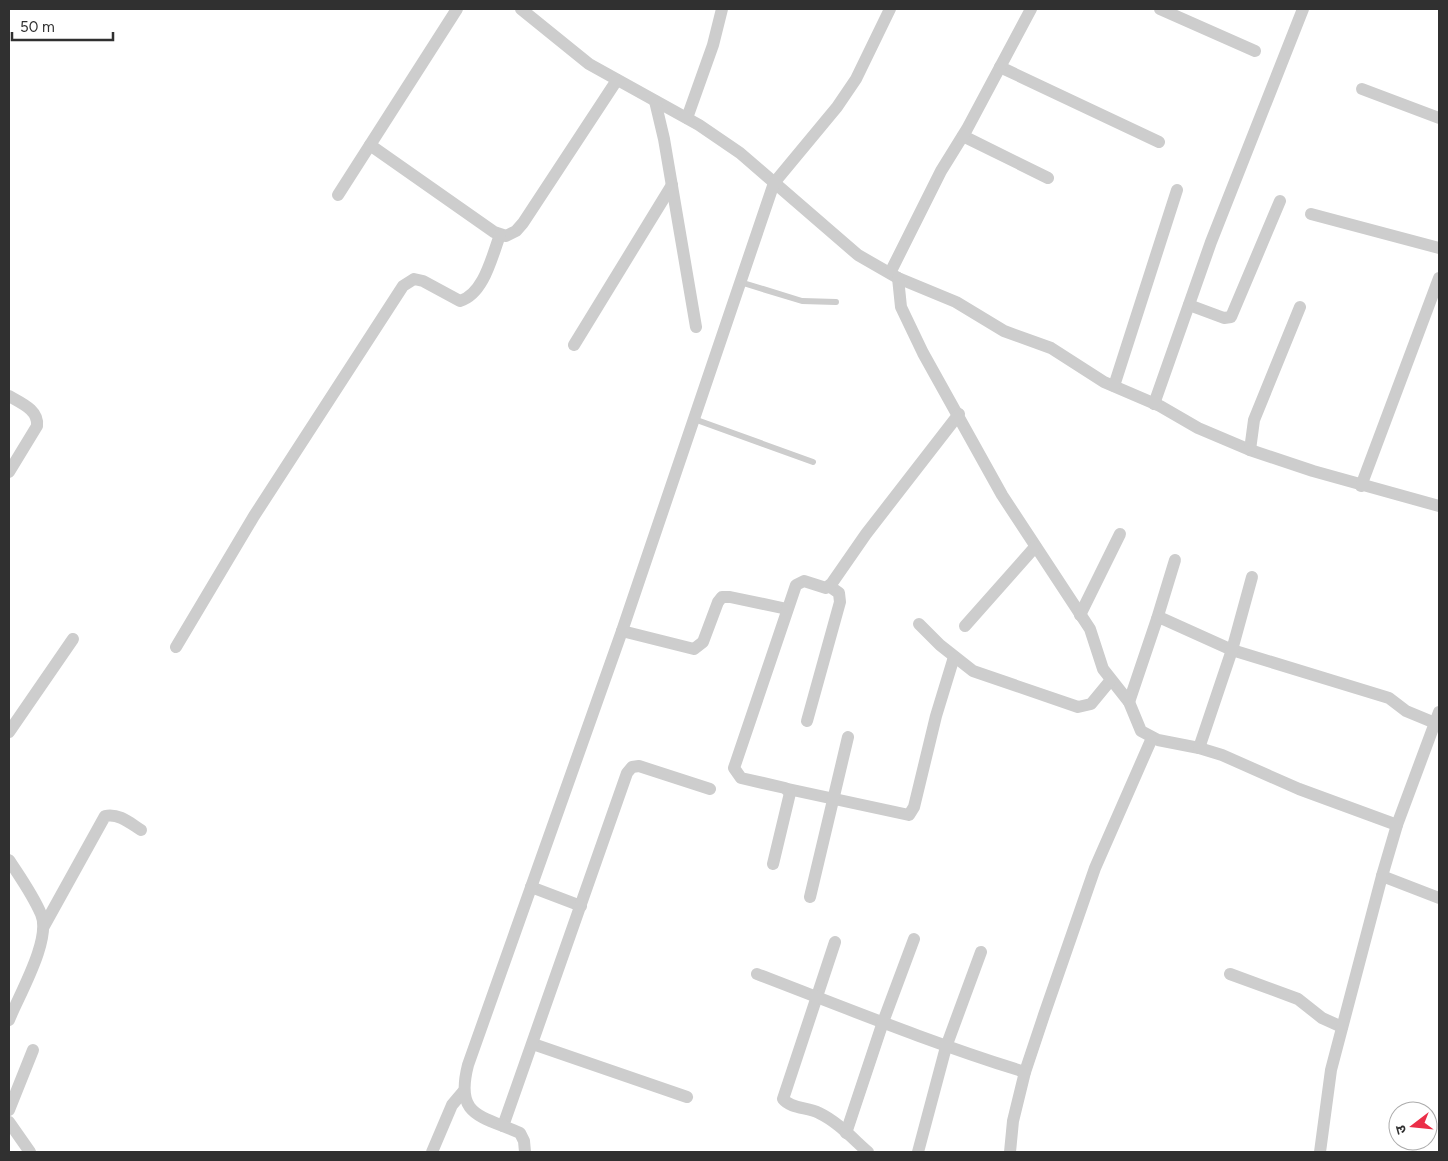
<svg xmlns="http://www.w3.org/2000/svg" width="1448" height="1161" font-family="Figtree,'Noto Sans Devanagari',sans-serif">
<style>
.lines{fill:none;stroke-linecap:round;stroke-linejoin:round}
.lane{stroke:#cdcdcd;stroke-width:6}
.street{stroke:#cdcdcd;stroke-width:12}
</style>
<rect width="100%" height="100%" fill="#fff"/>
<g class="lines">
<g class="lane">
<polyline points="740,282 802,301 836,302"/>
<polyline points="694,419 813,462"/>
</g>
<g class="street">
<polyline points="521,9 589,64 699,125 740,153 858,255 898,278 956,302 1004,331 1051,348 1104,382 1160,406 1198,428 1250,450 1313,471 1439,506"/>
<polyline points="1160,9 1255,51"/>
<polyline points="1000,67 1159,142"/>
<polyline points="1362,89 1439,118"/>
<polyline points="655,101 664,139 696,327"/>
<polyline points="687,118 713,45 722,9"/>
<polyline points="963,136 1048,178"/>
<polyline points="370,145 494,232 506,236 516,231 523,223 617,80"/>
<polyline points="338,195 457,9"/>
<polyline points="1311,214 1439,248"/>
<polyline points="890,273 941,171 967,129 1031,9"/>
<polyline points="898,278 901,307 923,353 1002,495 1090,629 1103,669 1129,702 1141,731 1158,740 1199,748 1222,755 1299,789 1397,825"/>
<polyline points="1189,305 1224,318 1231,317 1280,201"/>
<polyline points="574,345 672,185"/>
<polyline points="1114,386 1177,190"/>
<path d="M9 396C21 403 39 410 37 426L9 472"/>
<polyline points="1154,404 1211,242 1303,9"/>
<polyline points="1250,450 1254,420 1300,307"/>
<polyline points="1361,486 1439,278"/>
<polyline points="1080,615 1120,534"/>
<polyline points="1157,619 1175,560"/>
<polyline points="919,624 940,645 973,671 1078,707 1091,704 1110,681"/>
<polyline points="965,626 1035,547"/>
<polyline points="622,631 694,649 703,642 718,602 722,597 730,597 787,609"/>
<path d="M176 647 254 516 403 286 414 279 423 281 460 301C484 294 492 256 500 235"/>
<polyline points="1129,702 1157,619 1161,618 1232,650 1389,698 1406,711 1435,723"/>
<polyline points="807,721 840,602 839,593 829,586"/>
<polyline points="9,732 73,639"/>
<polyline points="1199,748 1232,650 1252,577"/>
<polyline points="788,789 909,815 914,807 936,716 954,657"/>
<path d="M9 860C20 877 33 895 41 914 52 939 19 995 9 1020"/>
<polyline points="773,864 790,793 785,788 741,778 734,768 796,585 804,581 826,588 832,583 866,534 959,414"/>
<polyline points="1382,876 1439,898"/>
<polyline points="531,887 581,906"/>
<polyline points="810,897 848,737"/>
<path d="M44 926 105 816C119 813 130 823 141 830"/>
<path d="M835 942 783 1099C791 1109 808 1107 819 1113 838 1122 853 1139 868 1152"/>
<path d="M757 974C846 1008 934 1044 1025 1072"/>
<polyline points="1230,974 1298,999 1322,1018 1342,1027"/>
<polyline points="533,1044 687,1097"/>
<polyline points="9,1110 33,1050"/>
<polyline points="9,1122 30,1152"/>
<polyline points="503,1126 627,773 632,767 639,766 710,789"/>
<polyline points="846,1133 883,1022 914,939"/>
<polyline points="432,1152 452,1105 463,1092"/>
<path d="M525 1152 524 1141 520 1133C479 1115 455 1116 468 1065L622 631 774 183 837 107 856 79 890 9"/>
<polyline points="918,1152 946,1047 981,952"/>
<polyline points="1010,1152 1013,1121 1025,1072 1044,1015 1095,868 1152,738"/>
<polyline points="1320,1152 1331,1070 1382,876 1397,825 1439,712"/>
</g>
</g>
<rect width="1448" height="1161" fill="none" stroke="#303030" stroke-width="20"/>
<g transform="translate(1413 1126) rotate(254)"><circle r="24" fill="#ffffff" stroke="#acacac"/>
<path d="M0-4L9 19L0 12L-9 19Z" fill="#eb2e48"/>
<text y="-8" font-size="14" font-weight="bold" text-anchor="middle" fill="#303030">उ</text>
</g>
<path d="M12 32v8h101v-8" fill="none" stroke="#303030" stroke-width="2.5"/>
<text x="20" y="32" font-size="15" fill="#303030" stroke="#ffffff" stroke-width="4" paint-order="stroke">50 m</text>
</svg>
